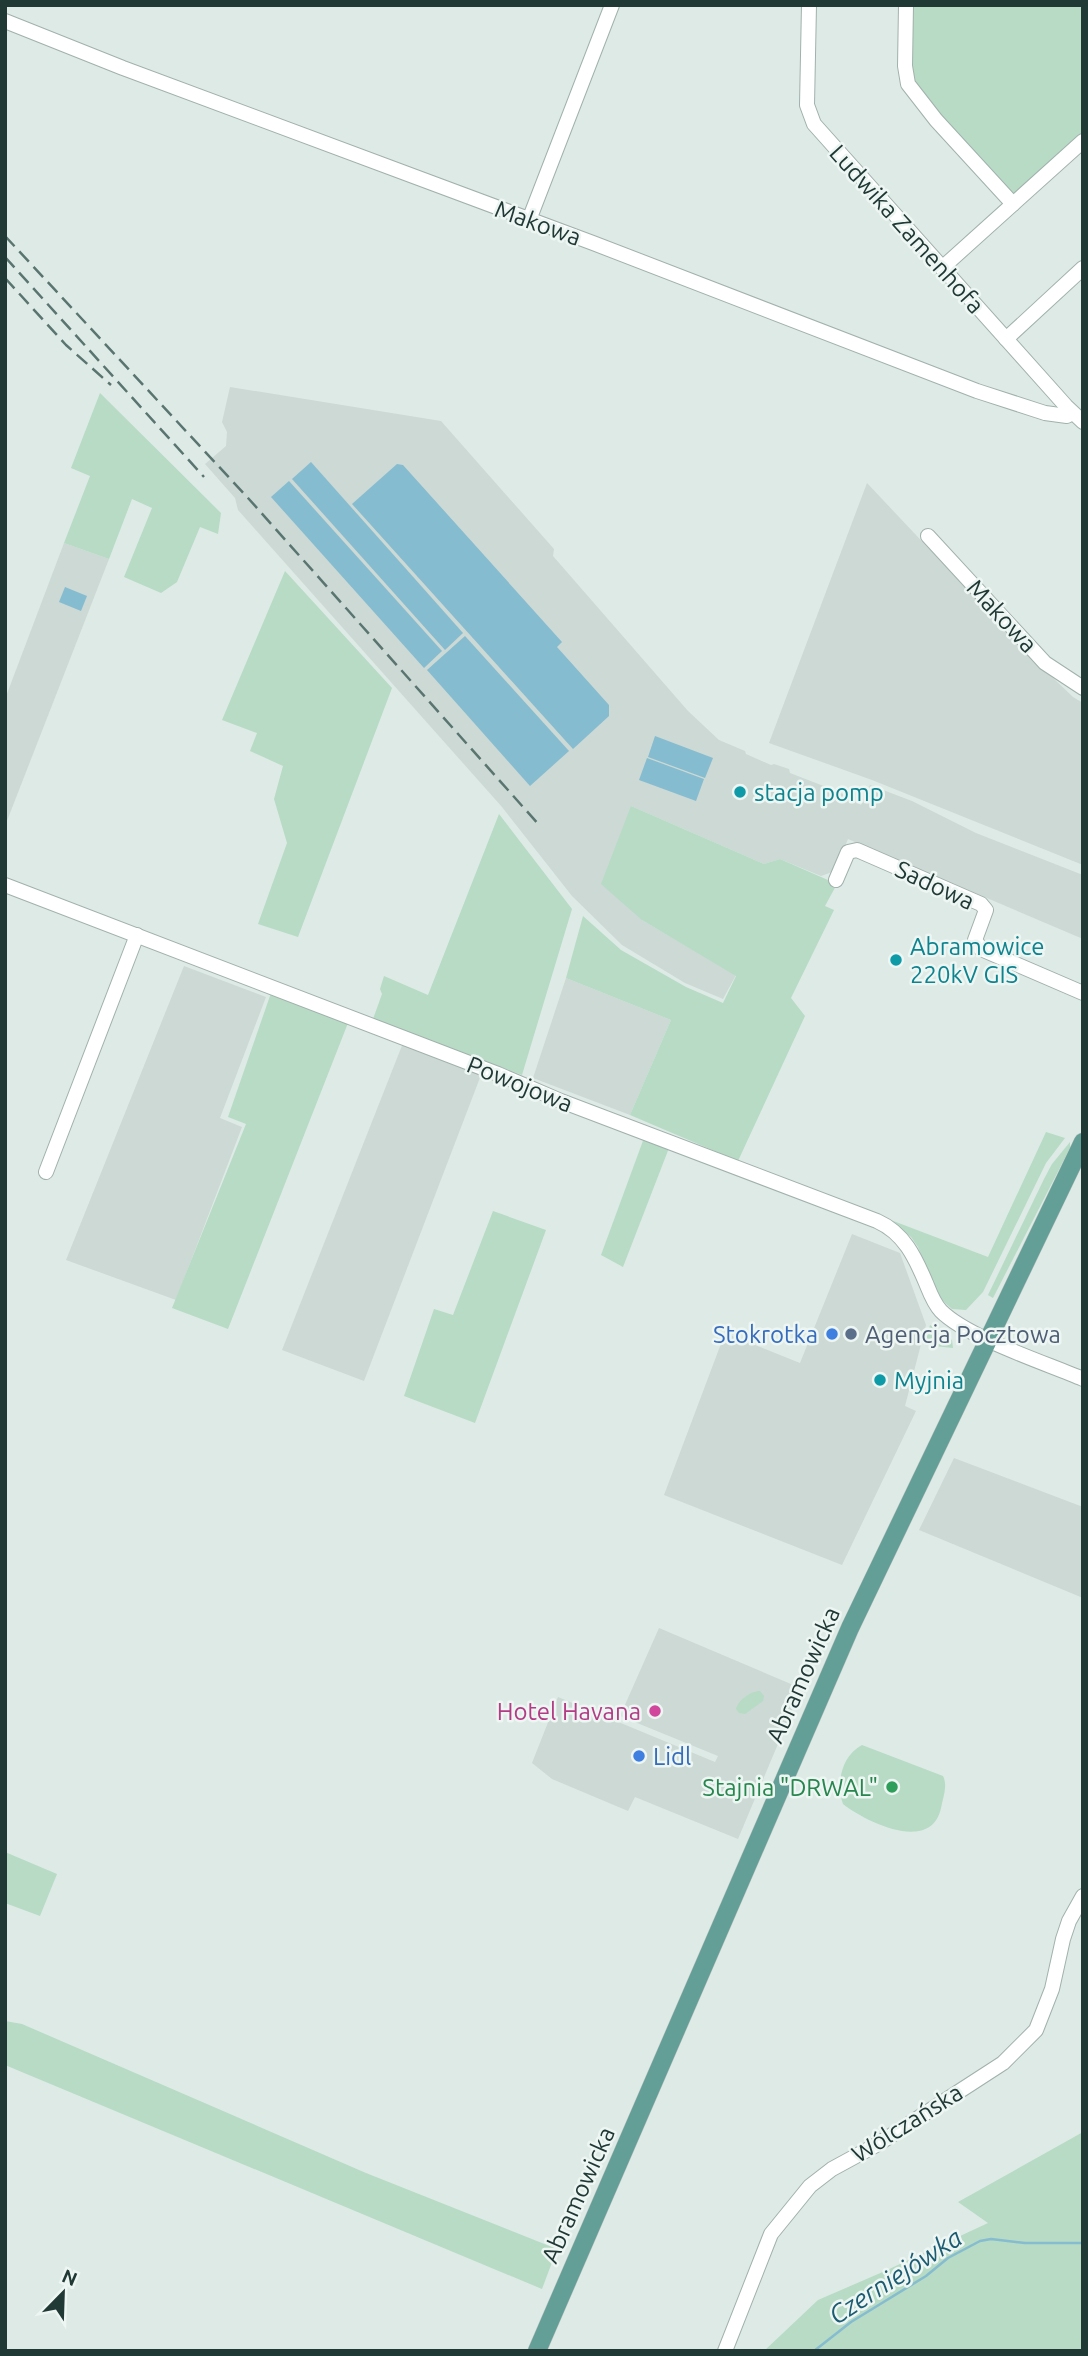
<svg xmlns="http://www.w3.org/2000/svg" width="1088" height="2356" font-family="Ubuntu,sans-serif">
<style>
.built{fill:#ccd9d5}
.green{fill:#b7dbc4}
.water{fill:#86bccf}
.lines{fill:none;stroke-linecap:round;stroke-linejoin:round}
.stream{stroke:#86bccf;stroke-width:2.5}
.minor-casing{stroke:#a1b1ad;stroke-width:16}
.major-casing{stroke:#bcc4c2;stroke-width:19}
.minor{stroke:#fff;stroke-width:14}
.major{stroke:#639f96;stroke-width:18}
.rail{stroke:#5a7570;stroke-width:2.5;stroke-dasharray:14 7;stroke-linecap:butt}
.culture-dot{fill:#0f9aa8;stroke:#eef6f3;stroke-width:2.5}
.shop-dot{fill:#3f7fe0;stroke:#eef6f3;stroke-width:2.5}
.service-dot{fill:#5c6f8a;stroke:#eef6f3;stroke-width:2.5}
.hotel-dot{fill:#d1479c;stroke:#eef6f3;stroke-width:2.5}
.leisure-dot{fill:#2e9e5b;stroke:#eef6f3;stroke-width:2.5}
.labels{text-anchor:middle;dominant-baseline:central;stroke-width:5;stroke-linejoin:round;paint-order:stroke}
.street-label{font-size:24px;fill:#203935;stroke:#eef6f3}
.culture-label{font-size:24px;fill:#0d838f;stroke:#eef6f3;text-anchor:start}
.shop-label{font-size:24px;fill:#366cbe;stroke:#eef6f3;text-anchor:end}
.service-label{font-size:24px;fill:#4e5e75;stroke:#eef6f3;text-anchor:start}
.hotel-label{font-size:24px;fill:#b23c85;stroke:#eef6f3;text-anchor:end}
.leisure-label{font-size:24px;fill:#27864d;stroke:#eef6f3;text-anchor:end}
.water-label{font-size:26px;font-style:italic;fill:#1b5c73;stroke:#eef6f3}
</style>
<rect width="100%" height="100%" fill="#deeae6"/>
<g class="built">
<polygon points="230,387 441,421 554,549 553,556 688,711 719,740 745,751 746,754 771,765 774,764 789,769 790,773 839,792 861,805 870,785 912,801 976,833 1083,875 1083,939 848,839 835,871 821,876 780,859 764,864 631,806 642,920 736,975 723,999 685,983 622,945 572,896 502,807 238,510 235,498 205,464 226,446 227,432 222,422"/>
<polygon points="867,483 1031,657 1073,697 1083,703 1083,865 872,780 769,743"/>
<polygon points="64,543 109,559 5,826 5,699"/>
<polygon points="184,966 266,997 220,1118 242,1127 176,1300 66,1260"/>
<polygon points="566,978 671,1020 630,1115 533,1078"/>
<polygon points="403,1043 481,1075 364,1381 282,1350"/>
<polygon points="852,1234 900,1253 926,1325 905,1406 916,1411 842,1565 664,1495 725,1333 800,1363"/>
<polygon points="954,1458 1083,1507 1083,1598 919,1530"/>
<polygon points="659,1628 798,1687 791,1713 738,1839 635,1797 628,1811 552,1779 532,1763 558,1697 715,1762 718,1756 620,1716"/>
</g>
<g class="green">
<polygon points="912,5 1083,5 1083,132 1014,193 1010,193 927,102 912,78"/>
<polygon points="100,393 221,513 218,534 200,527 177,582 161,593 124,577 152,508 132,499 109,559 64,543 90,476 71,468"/>
<polygon points="285,571 392,688 298,937 258,924 287,843 274,799 283,766 250,751 257,733 222,720"/>
<polygon points="631,806 764,864 780,859 837,884 825,906 834,910 791,998 805,1016 738,1161 630,1115 671,1020 566,978 583,916 621,950 686,987 723,1003 736,976 642,920 601,884"/>
<polygon points="499,814 572,909 522,1075 373,1019 382,994 380,989 384,976 428,995"/>
<polygon points="271,993 348,1023 228,1329 172,1308 246,1124 228,1117"/>
<polygon points="1046,1132 1065,1138 1046,1163 983,1292 966,1310 952,1309 936,1295 918,1247 911,1237 888,1219 988,1257"/>
<polygon points="644,1138 669,1148 623,1267 601,1255"/>
<polygon points="1070,1142 1070,1148 993,1298 988,1295 1044,1179 1052,1164"/>
<polygon points="493,1211 546,1230 475,1423 404,1396 434,1309 453,1315"/>
<polygon points="930,1325 952,1340 953,1348 925,1345"/>
<path d="M760 1691 764 1696 763 1701 745 1714 739 1713 736 1709C738 1700 751 1691 760 1691Z"/>
<path d="M862 1745 943 1776C948 1786 943 1797 941 1808 931 1854 866 1822 843 1804 836 1784 841 1756 862 1745Z"/>
<polygon points="5,1852 57,1874 40,1916 5,1903"/>
<polygon points="5,2021 22,2024 366,2173 557,2249 542,2289 5,2065"/>
<polygon points="1083,2132 1083,2351 764,2351 818,2300 885,2271 988,2223 958,2202"/>
</g>
<g class="water">
<polygon points="311,462 463,633 445,650 292,479"/>
<polygon points="397,464 403,465 562,642 557,647 609,705 609,716 573,749 352,504"/>
<polygon points="289,481 442,651 424,668 271,497"/>
<polygon points="65,587 87,596 81,611 59,602"/>
<polygon points="465,636 569,751 530,786 427,670"/>
<polygon points="655,736 713,758 705,778 648,757"/>
<polygon points="647,758 704,779 696,801 639,780"/>
</g>
<g class="lines">
<polyline class="stream" points="814,2351 851,2322 926,2276 948,2258 980,2241 991,2239 1025,2243 1083,2243"/>
<g class="minor-casing">
<g id="minor">
<polyline points="809,5 807,105 814,124 1066,406 1083,422"/>
<polyline points="906,5 905,66 908,84 936,120 1013,204"/>
<polyline points="5,21 123,68 593,243 977,391 1045,413 1067,416 1072,413"/>
<polyline points="529,220 612,5"/>
<polyline points="942,268 1083,141"/>
<polyline points="1006,339 1083,268"/>
<polyline points="928,536 1045,663 1083,688"/>
<polyline points="836,880 848,852 857,850 981,904 986,910 975,940 981,949 1083,993"/>
<path d="M5 885 498 1074 561 1101 877 1221C904 1233 915 1257 926 1283 930 1293 934 1304 941 1311 968 1338 1046 1363 1083 1379"/>
<polyline points="46,1172 137,935"/>
<polyline points="725,2351 771,2234 810,2186 832,2169 878,2144 1003,2063 1036,2030 1052,1989 1063,1939 1069,1921 1083,1896"/>
</g>
</g>
<g class="major-casing">
<polyline id="major" points="537,2351 850,1628 1083,1142"/>
</g>
<use href="#minor" class="minor"/>
<use href="#major" class="major"/>
<g class="rail">
<polyline points="5,236 248,498 540,826"/>
<polyline points="5,257 204,477"/>
<polyline points="5,278 66,345 111,385"/>
</g>
</g>
<g class="culture-dot">
<circle cx="740" cy="792" r="7"/>
<circle cx="896" cy="960" r="7"/>
<circle cx="880" cy="1380" r="7"/>
</g>
<g class="shop-dot">
<circle cx="832" cy="1334" r="7"/>
<circle cx="639" cy="1756" r="7"/>
</g>
<circle class="service-dot" cx="851" cy="1334" r="7"/>
<circle class="hotel-dot" cx="655" cy="1711" r="7"/>
<circle class="leisure-dot" cx="892" cy="1787" r="7"/>
<g class="labels">
<g class="street-label">
<text transform="translate(538 223) rotate(20)">Makowa</text>
<text transform="translate(907 229) rotate(48)">Ludwika Zamenhofa</text>
<text transform="translate(1002 616) rotate(47)">Makowa</text>
<text transform="translate(935 885) rotate(25)">Sadowa</text>
<text transform="translate(520 1084) rotate(22)">Powojowa</text>
<text transform="translate(803 1675) rotate(-66)">Abramowicka</text>
<text transform="translate(907 2123) rotate(-32)">Wólczańska</text>
<text transform="translate(578 2195) rotate(-66)">Abramowicka</text>
</g>
<g class="culture-label">
<text x="754" y="792">stacja pomp</text>
<text x="910" y="946">Abramowice<tspan x="910" dy="28">220kV GIS</tspan></text>
<text x="894" y="1380">Myjnia</text>
</g>
<g class="shop-label">
<text x="818" y="1334">Stokrotka</text>
<text x="653" y="1756" text-anchor="start">Lidl</text>
</g>
<g class="service-label">
<text x="865" y="1334">Agencja Pocztowa</text>
</g>
<g class="hotel-label">
<text x="641" y="1711">Hotel Havana</text>
</g>
<g class="leisure-label">
<text x="878" y="1787">Stajnia "DRWAL"</text>
</g>
<g class="water-label">
<text transform="translate(895 2276) rotate(-33)">Czerniejówka</text>
</g>
</g>
<rect width="1088" height="2356" fill="none" stroke="#203935" stroke-width="14"/>
<g transform="translate(63 2293) rotate(23)" stroke="#eef6f3" stroke-width="5" paint-order="stroke">
<path d="M0-5L12 26L0 18L-12 26Z" fill="#203935"/>
<text y="-10" font-size="19" font-weight="bold" text-anchor="middle" fill="#203935">N</text>
</g>
</svg>
